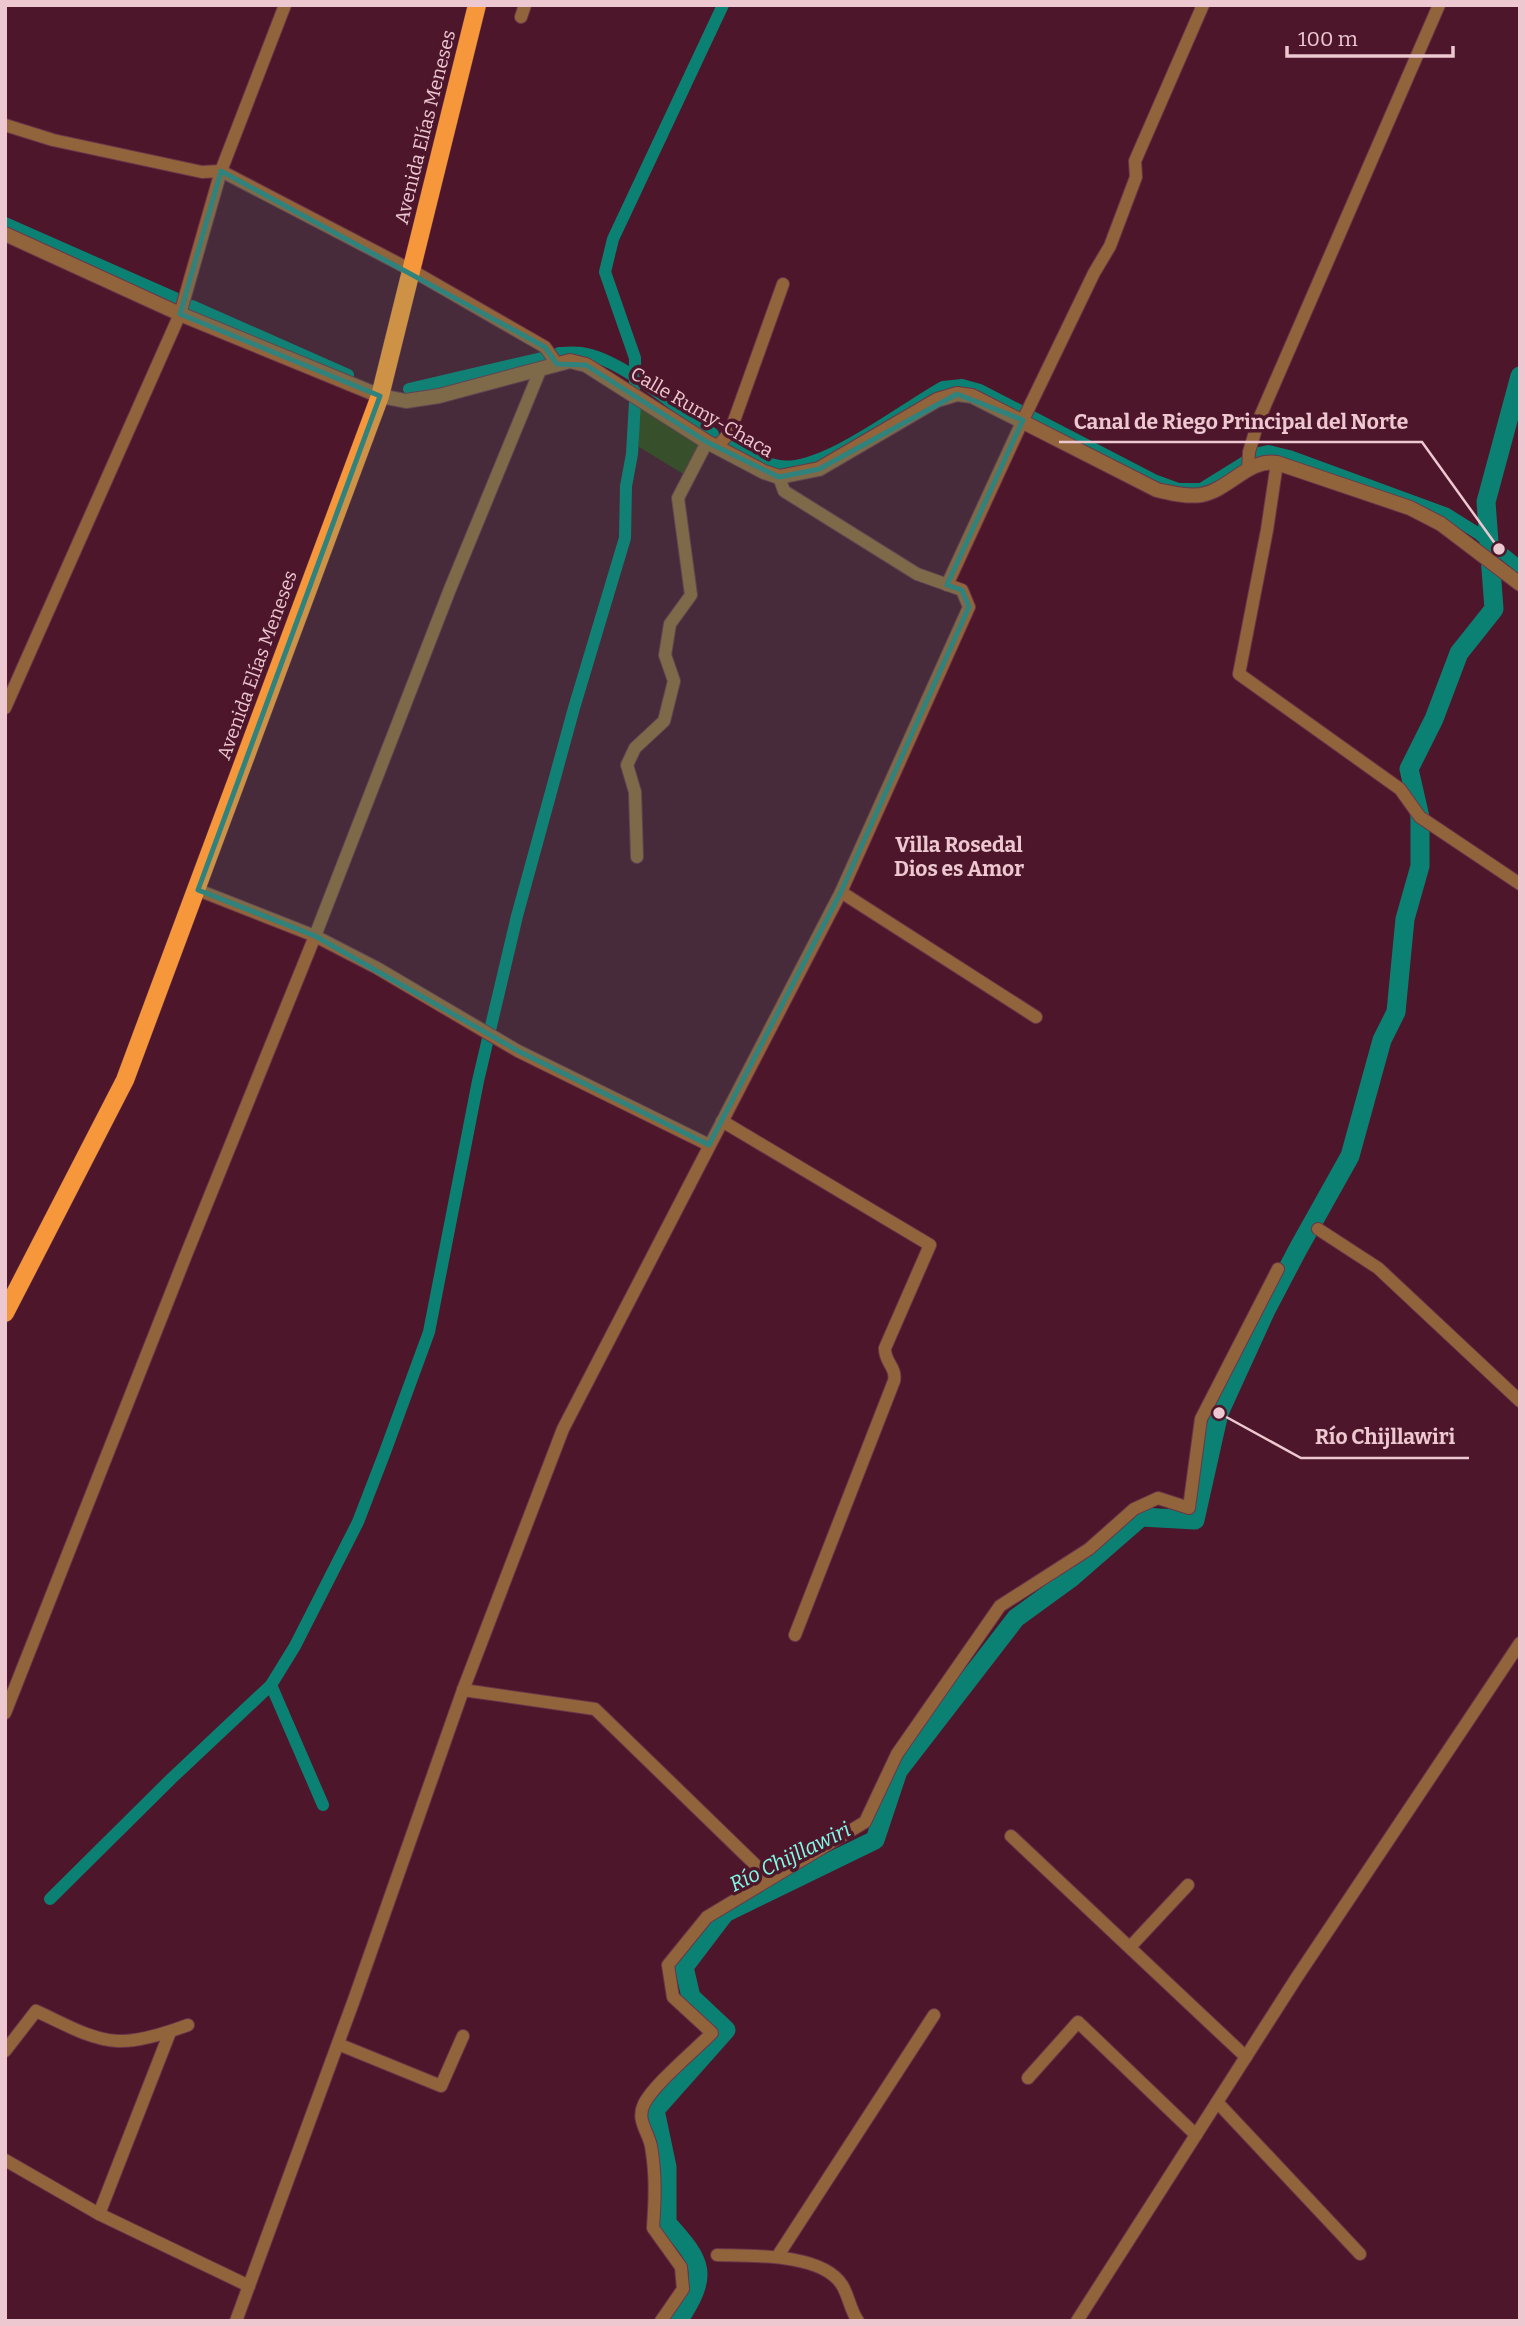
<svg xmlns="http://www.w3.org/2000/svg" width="1525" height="2326" font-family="Bitter,serif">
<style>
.green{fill:#394417}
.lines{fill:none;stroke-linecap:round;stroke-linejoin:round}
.canal{stroke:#0b8173;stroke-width:12}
.river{stroke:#0b8173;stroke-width:19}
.minor-casing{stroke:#6b3649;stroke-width:14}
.tertiary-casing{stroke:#6b3649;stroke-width:16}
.primary-casing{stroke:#6b3649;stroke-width:19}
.minor{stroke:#91643c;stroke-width:12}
.tertiary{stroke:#91643c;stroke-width:14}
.primary{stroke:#f5973a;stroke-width:18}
.marked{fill:#30827d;fill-opacity:0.2;stroke:#30827d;stroke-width:5;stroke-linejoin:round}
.labels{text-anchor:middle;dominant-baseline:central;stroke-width:7;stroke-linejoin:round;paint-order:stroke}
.street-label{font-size:19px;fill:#edc8d1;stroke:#4e162b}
.neighbourhood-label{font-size:21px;font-weight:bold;fill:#edc8d1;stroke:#4e162b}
.water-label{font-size:21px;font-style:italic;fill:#7dfee9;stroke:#4e162b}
.leader{fill:none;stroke:#edc8d1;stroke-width:2.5}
.callout-dot{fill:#edc8d1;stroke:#4e162b;stroke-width:2.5}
.callout-label{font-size:21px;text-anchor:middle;font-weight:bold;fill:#edc8d1;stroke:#4e162b;stroke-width:7;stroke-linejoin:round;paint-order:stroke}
</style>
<rect width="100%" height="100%" fill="#4e162b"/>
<polygon class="green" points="639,405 701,444 685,475 639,447"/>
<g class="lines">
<g class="canal">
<polyline points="5,223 175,298"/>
<polyline points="192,306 348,375"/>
<path d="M559 353C566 353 574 352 581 353 621 358 679 410 713 434"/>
<polyline points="635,386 635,358 605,272 613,239 723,5"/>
<polyline points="409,389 542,358"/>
<path d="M729 445C745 453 761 463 779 466 823 473 904 408 943 387L962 385 980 390 1156 481 1178 489H1201L1259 453 1268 451 1289 456 1447 514 1479 534 1520 567"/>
<polyline points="271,1685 323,1805"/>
<polyline points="50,1899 172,1778 271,1685 295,1646 358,1522 385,1452 429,1332 478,1081 517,916 574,708 625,538 626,486 632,454 635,402"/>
</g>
<path class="river" d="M678 2321C709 2274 703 2263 667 2223V2167L655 2110 726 2030 691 1997 684 1967 725 1913 875 1840 898 1771 1016 1618 1071 1578 1141 1517 1195 1520 1219 1413 1266 1310 1298 1249 1350 1156 1382 1040 1396 1012 1405 919 1420 866V817L1409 769 1434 719 1459 653 1494 609 1486 502 1520 376"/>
<g class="minor-casing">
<g id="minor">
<polyline points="521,17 525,5"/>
<polyline points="5,125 53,140 202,172 221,171 411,270 545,347 557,364"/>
<polyline points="717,447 730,432 783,284"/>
<polyline points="1277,463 1267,530 1239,674 1400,789 1420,817 1520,884"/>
<polyline points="1248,470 1249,452 1259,419 1439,5"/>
<polyline points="947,585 1023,420 1094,273 1110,246 1136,177 1135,161 1203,5"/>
<polyline points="5,708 180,314 221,171 285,5"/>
<polyline points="637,857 635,792 627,765 635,748 664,721 674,681 665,655 670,624 691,595 678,498 707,442"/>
<polyline points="198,890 315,936 377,968 518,1051 709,1145"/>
<polyline points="841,892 1036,1017"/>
<path d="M722 1121 930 1245 885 1348C884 1362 897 1367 894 1381L795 1635"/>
<polyline points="1318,1229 1378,1268 1520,1401"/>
<polyline points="463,1690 595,1709 770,1879"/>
<polyline points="5,1713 186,1255 315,936 450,589 541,368"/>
<polyline points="1011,1836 1246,2057"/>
<polyline points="1130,1947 1188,1885"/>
<polyline points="338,2044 441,2086 463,2036"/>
<path d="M5 2051 36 2011C61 2022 90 2040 118 2041 138 2042 169 2032 188 2025"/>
<polyline points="1028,2078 1078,2022 1196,2135"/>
<polyline points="1217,2102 1360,2254"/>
<polyline points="5,2160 99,2214 249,2286"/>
<polyline points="99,2214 170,2032"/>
<path d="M717 2255C751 2256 822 2253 842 2285 849 2296 850 2310 858 2321"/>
<polyline points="777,2257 934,2015"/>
<polyline points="236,2321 355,1997 463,1690 563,1429 841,892 969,607 962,590 917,574 784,491 779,477"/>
<path d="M661 2321 683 2289 681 2267 653 2228C655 2200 656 2174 651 2146 648 2131 636 2120 644 2104 653 2085 695 2050 712 2033L673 1997 668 1965 707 1917 865 1822 897 1754 1000 1606 1089 1549 1134 1509 1158 1498 1189 1508 1201 1419 1278 1269"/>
<polyline points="1077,2321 1297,1977 1520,1643"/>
</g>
</g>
<g class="tertiary-casing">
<path id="tertiary" d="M5 234 180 314 380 396 406 401 439 396 570 361 586 365 707 442 764 472 779 477 819 469 937 400 957 394 972 396 1157 490C1171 493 1186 497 1201 495 1229 490 1249 458 1277 463L1410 508 1441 524 1520 584"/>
</g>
<g class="primary-casing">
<polyline id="primary" points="5,1313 125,1080 380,396 477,5"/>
</g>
<use href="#minor" class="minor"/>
<use href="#tertiary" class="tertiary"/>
<use href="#primary" class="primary"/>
</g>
<path class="marked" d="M221 171 545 347 557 364 586 365 707 442 779 477 819 469 957 394 1023 420 947 585 962 590 969 607 841 892 709 1145 518 1051 315 936 198 890 380 396 180 314Z"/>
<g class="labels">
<g class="street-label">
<text transform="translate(425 127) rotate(-76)">Avenida Elías Meneses</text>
<text transform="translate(702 412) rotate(30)">Calle Rumy-Chaca</text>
<text transform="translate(257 665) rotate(-70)">Avenida Elías Meneses</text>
</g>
<g class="neighbourhood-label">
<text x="959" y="845">Villa Rosedal<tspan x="959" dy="24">Dios es Amor</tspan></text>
</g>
<g class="water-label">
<text transform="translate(790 1857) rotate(-26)">Río Chijllawiri</text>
</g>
</g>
<path class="leader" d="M1499 549L1422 442H1059M1219 1413L1301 1458H1469"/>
<g class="callout-dot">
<circle cx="1499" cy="549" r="7"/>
<circle cx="1219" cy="1413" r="7"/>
</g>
<g class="callout-label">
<text x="1241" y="429">Canal de Riego Principal del Norte</text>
<text x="1385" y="1444">Río Chijllawiri</text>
</g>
<rect width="1525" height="2326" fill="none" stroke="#edc8d1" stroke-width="14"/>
<path d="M1287 46v10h166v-10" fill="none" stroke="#edc8d1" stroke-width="3.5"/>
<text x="1298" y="46" font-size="21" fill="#edc8d1" stroke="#4e162b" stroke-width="5" paint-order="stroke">100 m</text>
</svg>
